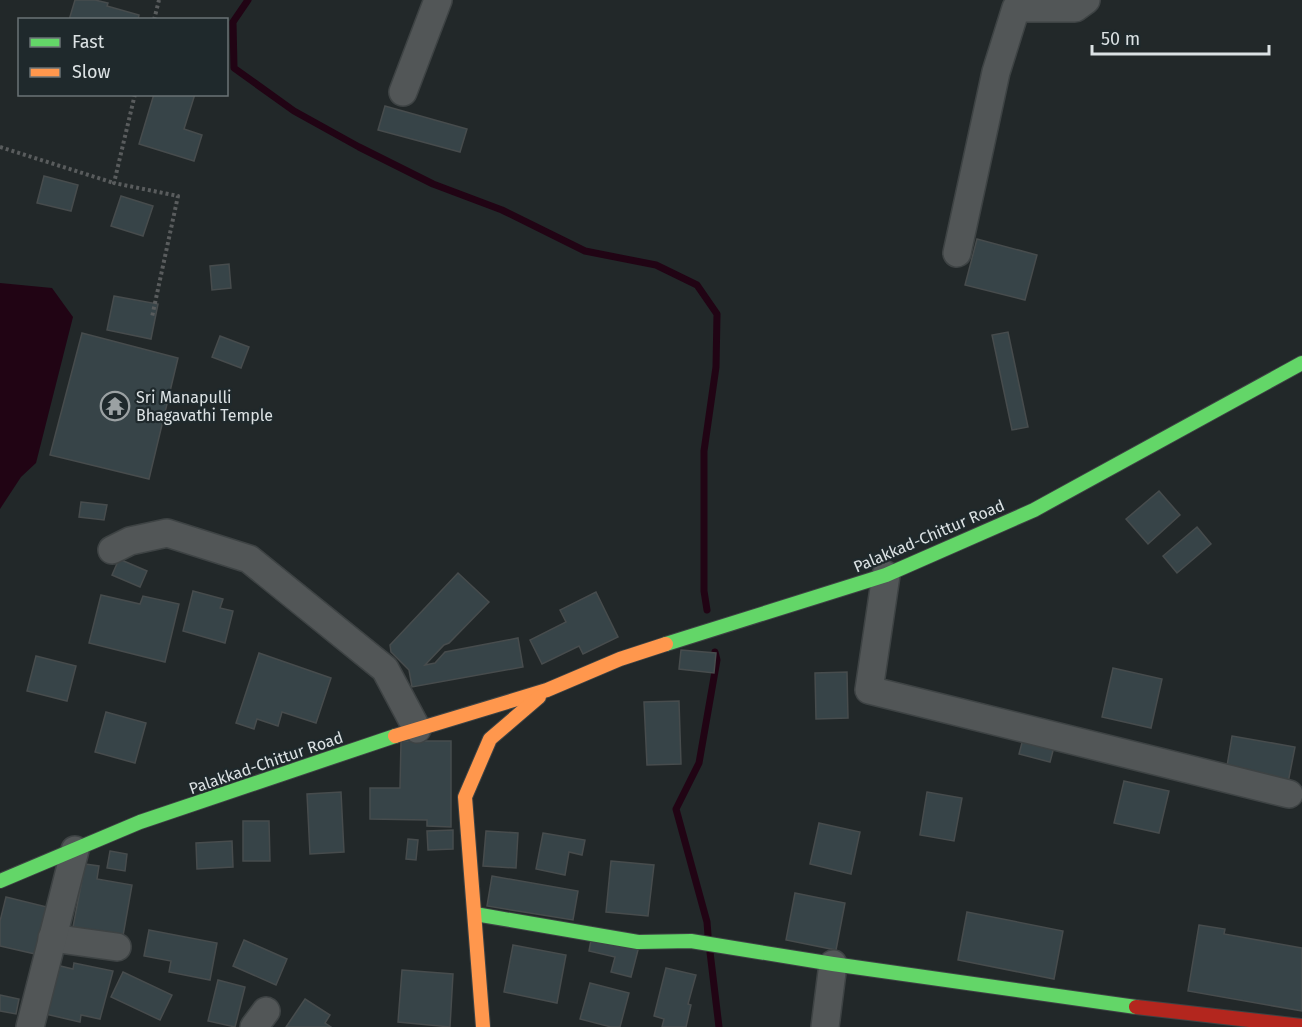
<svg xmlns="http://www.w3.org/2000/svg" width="1302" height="1027" font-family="'Fira Sans',sans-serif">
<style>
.water{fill:#210414}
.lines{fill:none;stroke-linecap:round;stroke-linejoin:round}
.stream{stroke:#210414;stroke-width:7}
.building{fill:#374448;stroke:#474c4d;stroke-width:1.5}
.street-casing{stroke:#3e4344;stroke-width:30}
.fast-casing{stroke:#3e4344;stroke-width:16}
.slow-casing{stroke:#3e4344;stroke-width:16}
.jam-casing{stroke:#3e4344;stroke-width:16}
.path{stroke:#595c5d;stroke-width:4;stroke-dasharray:3 3;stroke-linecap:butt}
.street{stroke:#525657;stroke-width:27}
.fast{stroke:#63d668;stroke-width:14}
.slow{stroke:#ff974d;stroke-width:14}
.jam{stroke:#b3261e;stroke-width:14}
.labels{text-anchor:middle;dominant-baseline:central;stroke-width:4.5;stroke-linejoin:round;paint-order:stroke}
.poi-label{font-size:16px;fill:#dce2e4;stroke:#1f292c;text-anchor:start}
.street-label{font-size:16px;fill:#dce2e4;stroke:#1f292c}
</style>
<rect width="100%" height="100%" fill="#222829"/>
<polygon class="water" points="0,283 52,288 73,317 36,463 21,477 0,509"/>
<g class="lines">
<g class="stream">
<polyline points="248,0 233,22 234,68 294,111 359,147 433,184 502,210 585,251 656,265 697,285 717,314 716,367 704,451 704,591 707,610"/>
<polyline points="708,935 707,922 676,809 699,763 717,660 715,652"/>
<polyline points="710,952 719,1027"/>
</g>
</g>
<g class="building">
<polygon points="75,0 95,0 108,3 107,6 139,15 138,20 69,20"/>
<polygon points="154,94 195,94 184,129 202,135 194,161 139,144"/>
<polygon points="385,106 467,129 460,152 378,130"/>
<polygon points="44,176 78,185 71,211 37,203"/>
<polygon points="121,196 153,206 143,236 111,226"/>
<polygon points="977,239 1037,255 1025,300 965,285"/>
<polygon points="229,264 231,288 212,290 210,266"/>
<polygon points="114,296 158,304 151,339 107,330"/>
<polygon points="1008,332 1028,427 1012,430 992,335"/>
<polygon points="82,333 178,358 149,479 50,455"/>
<polygon points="220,336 249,347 241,368 212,357"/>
<polygon points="1159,491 1180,515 1148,544 1126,519"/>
<polygon points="81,502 107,505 104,520 79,517"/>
<polygon points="1197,527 1211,544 1177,573 1163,556"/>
<polygon points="119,559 147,571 140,587 112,575"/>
<polygon points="458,573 489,602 449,643 444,645 425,665 435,663 445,652 518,638 523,667 412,687 409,670 391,652 390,645"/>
<polygon points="193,591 223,599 220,608 233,611 225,643 183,631"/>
<polygon points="596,592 618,637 583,654 579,646 542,664 530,640 566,622 560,610"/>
<polygon points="101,595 140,604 143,596 179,604 165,662 89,643"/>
<polygon points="681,650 716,653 714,673 679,669"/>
<polygon points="259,653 331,678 316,723 282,712 278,726 257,719 254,729 236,723"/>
<polygon points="36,656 76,666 67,701 27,691"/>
<polygon points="1113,668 1162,679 1151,728 1102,717"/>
<polygon points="847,672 848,718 816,719 815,673"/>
<polygon points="679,701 681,764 647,765 644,702"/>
<polygon points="106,712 146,723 135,763 95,752"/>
<polygon points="1232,736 1295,747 1288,783 1226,772"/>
<polygon points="1023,739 1054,747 1050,762 1019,754"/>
<polygon points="401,741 451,741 451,827 427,826 427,820 370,819 370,788 400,788"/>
<polygon points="1124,781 1169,791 1159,833 1114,823"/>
<polygon points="341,792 344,852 310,854 307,794"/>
<polygon points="927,792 962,798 954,841 920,835"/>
<polygon points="243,821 269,821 270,861 243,861"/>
<polygon points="819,823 860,832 851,874 810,864"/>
<polygon points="453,830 453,849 428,850 427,831"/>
<polygon points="486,831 518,833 516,868 483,866"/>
<polygon points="543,833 585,840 582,855 569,852 565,875 536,869"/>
<polygon points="408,839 418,840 416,860 406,859"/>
<polygon points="232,841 233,867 197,869 196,843"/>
<polygon points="110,851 127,854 125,871 107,868"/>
<polygon points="611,861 654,865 648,916 606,912"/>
<polygon points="85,864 99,866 97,879 132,885 123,936 73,927"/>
<polygon points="492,876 578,891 573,920 487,906"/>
<polygon points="795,893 845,903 836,950 786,940"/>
<polygon points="6,897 55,909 44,956 0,946 0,921"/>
<polygon points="967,912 1063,931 1054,979 958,960"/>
<polygon points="1199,925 1225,929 1224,934 1302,948 1302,1011 1188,991"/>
<polygon points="149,930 217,943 210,980 169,972 171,961 144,956"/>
<polygon points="592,935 639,946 631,977 611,972 615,957 589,951"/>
<polygon points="244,940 287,959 276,985 233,966"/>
<polygon points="513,945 566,955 557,1003 504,992"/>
<polygon points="74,963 113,971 100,1019 81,1015 80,1022 41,1013 52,964 73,969"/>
<polygon points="666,968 696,975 688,1004 691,1005 686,1027 662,1027 664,1019 654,1016"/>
<polygon points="402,970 453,974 450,1027 398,1022"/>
<polygon points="123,972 172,995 160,1020 111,997"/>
<polygon points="218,980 245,987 235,1027 208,1021"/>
<polygon points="590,983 629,993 620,1027 611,1027 580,1019"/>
<polygon points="0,995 19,999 16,1014 0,1011"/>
<polygon points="305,999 330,1015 325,1023 331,1027 286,1027"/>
</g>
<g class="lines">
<g class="street-casing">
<g id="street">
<polyline points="403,92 438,0"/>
<polyline points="957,253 996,72 1016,8 1075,8 1086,0"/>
<polyline points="112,550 130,541 167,533 249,559 385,669 417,729"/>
<polyline points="886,575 869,690 1289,794"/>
<polyline points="52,938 117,947"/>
<polyline points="30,1027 75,850"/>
<polyline points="254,1027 266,1011"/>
<polyline points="825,1027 833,964"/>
</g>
</g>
<g class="fast-casing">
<g id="fast">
<polyline points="666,644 886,575 1034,510 1302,363"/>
<polyline points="0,881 140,822 395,736"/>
<polyline points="475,914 638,942 691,941 833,964 1136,1007"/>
</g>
</g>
<g class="slow-casing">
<g id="slow">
<polyline points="395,736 547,690 620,659 666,644"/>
<polyline points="483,1027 465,797 490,739 539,697"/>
</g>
</g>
<g class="jam-casing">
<polyline id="jam" points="1136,1007 1302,1026"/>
</g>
<g class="path">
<polyline points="154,20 159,0"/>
<polyline points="135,94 114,183 178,196 152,317"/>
<polyline points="0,147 114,183"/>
</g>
<use href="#street" class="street"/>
<use href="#fast" class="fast"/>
<use href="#slow" class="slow"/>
<use href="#jam" class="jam"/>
</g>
<defs>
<g id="temple-ring" transform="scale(1.5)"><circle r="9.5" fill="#1f292c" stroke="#9ba1a3" stroke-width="1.5"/><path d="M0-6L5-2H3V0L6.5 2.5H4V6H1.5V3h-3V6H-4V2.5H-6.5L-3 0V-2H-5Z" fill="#9ba1a3"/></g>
</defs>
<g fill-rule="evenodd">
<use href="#temple-ring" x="115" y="406"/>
</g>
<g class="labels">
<g class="poi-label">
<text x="136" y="397">Sri Manapulli<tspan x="136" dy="18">Bhagavathi Temple</tspan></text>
</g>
<g class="street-label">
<text transform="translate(929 536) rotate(-23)">Palakkad-Chittur Road</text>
<text transform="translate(266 763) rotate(-19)">Palakkad-Chittur Road</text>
</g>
</g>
<rect x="18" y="18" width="210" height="78" fill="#1f292c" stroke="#6b7376" stroke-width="1.5"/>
<rect x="30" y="38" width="30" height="9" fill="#63d668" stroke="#6b7376" stroke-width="1.5"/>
<text x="72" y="48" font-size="18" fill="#dce2e4">Fast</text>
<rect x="30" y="68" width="30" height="9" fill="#ff974d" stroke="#6b7376" stroke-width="1.5"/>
<text x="72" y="78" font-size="18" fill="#dce2e4">Slow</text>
<path d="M1092 45v9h177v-9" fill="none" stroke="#dce2e4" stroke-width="3"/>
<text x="1101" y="45" font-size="18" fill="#dce2e4" stroke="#1f292c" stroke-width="4.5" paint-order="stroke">50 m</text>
</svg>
